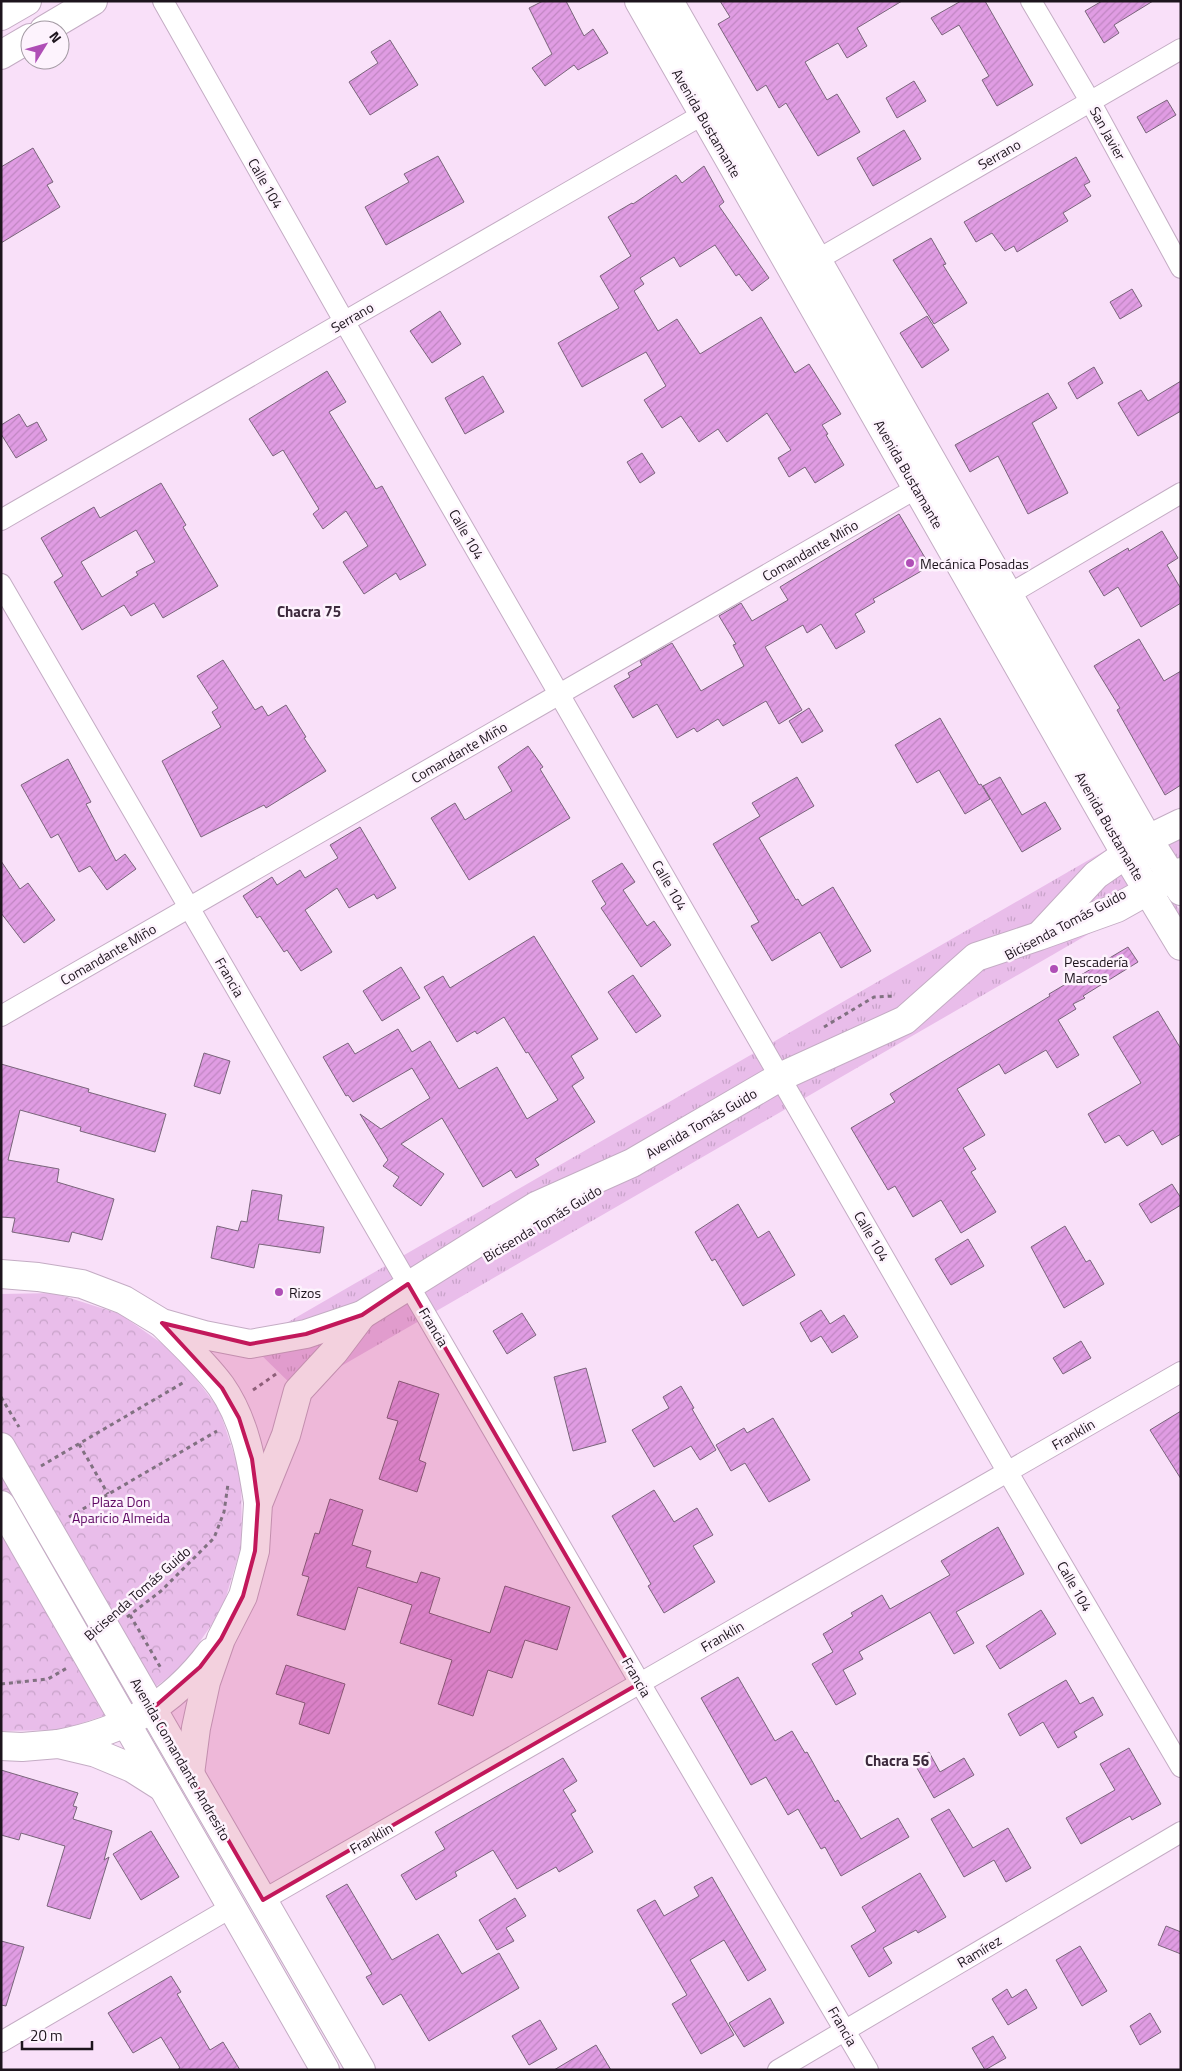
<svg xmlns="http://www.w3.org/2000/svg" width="1182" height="2071" font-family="'Titillium Web',sans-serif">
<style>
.grass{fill:url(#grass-tufts)}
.forest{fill:url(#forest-crowns)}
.building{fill:url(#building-hatch);stroke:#7a657b;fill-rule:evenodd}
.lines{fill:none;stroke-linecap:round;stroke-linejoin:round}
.street-casing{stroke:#c4acc4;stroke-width:22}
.secondary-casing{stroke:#c4acc4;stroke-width:30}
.primary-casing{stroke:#c4acc4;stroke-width:30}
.path{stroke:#817181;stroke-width:3;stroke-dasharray:4 4;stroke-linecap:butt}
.street{stroke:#fff;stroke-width:20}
.secondary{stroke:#fff;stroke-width:28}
.primary{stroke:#fff;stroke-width:28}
.marked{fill:#c2185b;fill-opacity:0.2;stroke:#c2185b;stroke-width:4;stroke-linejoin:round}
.poi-dot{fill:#af4eb6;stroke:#fdf3fd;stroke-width:2}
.labels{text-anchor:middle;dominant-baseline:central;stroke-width:5;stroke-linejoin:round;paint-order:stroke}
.street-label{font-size:14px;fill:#1d141d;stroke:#fdf3fd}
.poi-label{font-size:14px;fill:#1d141d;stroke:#fdf3fd;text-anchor:start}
.park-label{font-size:14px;fill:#5e0863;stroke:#fdf3fd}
.neighbourhood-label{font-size:15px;font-weight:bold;fill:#3c293c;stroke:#fdf3fd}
</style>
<defs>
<pattern id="grass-tufts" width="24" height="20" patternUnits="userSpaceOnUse" patternTransform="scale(1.25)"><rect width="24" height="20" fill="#e9bdea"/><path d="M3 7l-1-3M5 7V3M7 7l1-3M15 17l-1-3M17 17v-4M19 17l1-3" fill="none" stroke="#c7a2c8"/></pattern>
<pattern id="forest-crowns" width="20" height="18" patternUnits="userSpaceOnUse" patternTransform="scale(1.25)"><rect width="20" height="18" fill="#e9bdea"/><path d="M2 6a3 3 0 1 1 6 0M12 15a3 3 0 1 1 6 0" fill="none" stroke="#c7a2c8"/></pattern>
<pattern id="building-hatch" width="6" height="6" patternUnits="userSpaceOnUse" patternTransform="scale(1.25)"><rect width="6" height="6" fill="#e09ce3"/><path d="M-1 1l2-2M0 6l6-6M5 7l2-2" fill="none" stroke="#c086c2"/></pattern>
</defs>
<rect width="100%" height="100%" fill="#f9e0f9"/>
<polygon class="grass" points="645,1 657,1 1142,829 1181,807 1181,881 1167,889 1181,913 1181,937 1156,895 298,1391 250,1344 1125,839"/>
<polygon class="forest" points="54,1293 120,1314 177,1354 219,1409 241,1475 242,1544 222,1610 182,1667 127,1708 61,1730 1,1731 1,1294"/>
<g class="building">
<polygon points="543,1 566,1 584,36 593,29 608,53 578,70 574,65 545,86 532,68 552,54 529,8"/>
<polygon points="720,1 902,1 857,28 867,46 847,58 838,43 805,62 827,100 837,94 860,132 818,156 786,103 779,108 766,85 757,91 718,24 730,17"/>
<polygon points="961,1 985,1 1033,85 997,106 982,80 989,76 959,25 942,35 931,18"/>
<polygon points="1102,1 1153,1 1114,25 1119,33 1104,43 1085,11"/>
<polygon points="390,40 418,85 370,115 349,82 378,63 371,52"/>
<polygon points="914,81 926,101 897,118 886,98"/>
<polygon points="1167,100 1176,115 1146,133 1137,117"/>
<polygon points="904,130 921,159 873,186 857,158"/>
<polygon points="33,148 53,182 47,185 60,207 1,243 1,167"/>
<polygon points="438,156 464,202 386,245 365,207 409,182 404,174"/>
<polygon points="1076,157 1090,182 1084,185 1091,196 1063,213 1068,221 1017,252 1014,246 1005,251 992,233 976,242 964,222"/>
<polygon points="704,166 724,202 719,206 769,278 752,291 739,274 736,276 715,245 680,267 674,257 640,278 644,284 634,291 658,331 677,319 700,354 761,317 795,373 809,364 841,414 822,425 828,434 826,435 844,465 815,483 805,467 789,477 778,458 791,450 767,413 727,442 718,429 699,442 681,416 662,428 644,400 666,386 646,352 582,387 558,343 619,308 600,276 631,256 608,217 632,203 633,204 676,175 682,183"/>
<polygon points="931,238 946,264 943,265 967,303 934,324 893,260"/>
<polygon points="1132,289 1142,306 1120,319 1110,302"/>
<polygon points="440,311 461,344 432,363 410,331"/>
<polygon points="927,316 949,350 922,368 900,333"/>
<polygon points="1094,367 1103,383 1077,399 1068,383"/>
<polygon points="327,371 346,402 329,412 376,489 382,486 426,565 400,580 396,573 364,594 343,562 368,546 346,511 323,529 313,514 319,509 283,450 273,456 249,419"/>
<polygon points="483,376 504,412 465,434 445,398"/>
<polygon points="1181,381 1181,411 1138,436 1118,403 1141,390 1148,401"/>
<polygon points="1048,393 1057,408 1032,423 1068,493 1028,514 998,456 970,472 955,445"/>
<polygon points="19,414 27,427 37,422 47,440 16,458 1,434 1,425"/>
<polygon points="642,453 655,473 640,483 627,462"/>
<path d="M161 483 186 525 183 527 218 586 163 618 154 603 131 616 124 605 82 630 54 582 63 576 41 538 94 507 100 518ZM136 530 155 562 136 572 138 575 102 597 81 562Z"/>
<polygon points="899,514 930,566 873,599 875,602 855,614 865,632 836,649 821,624 807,633 803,625 765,647 802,710 779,724 766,701 723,726 718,719 697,732 694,728 677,738 657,704 633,718 614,686 630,677 628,673 642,665 640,661 672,643 701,691 744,666 733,645 736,644 719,616 741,603 752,621 788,600 780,587"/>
<polygon points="1162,531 1178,558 1167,565 1181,589 1181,603 1141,627 1118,587 1104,596 1089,571 1128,548 1129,551"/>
<polygon points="1139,639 1164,681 1181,671 1181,785 1165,795 1117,710 1120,708 1094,666"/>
<polygon points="223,660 255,710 262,706 268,716 286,705 306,737 304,738 326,771 266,808 264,805 201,837 162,761 221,727 212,712 218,708 197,676"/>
<polygon points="809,708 823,731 802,743 789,721"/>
<polygon points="940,718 979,785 981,784 990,799 965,814 939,770 917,783 895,745"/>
<polygon points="528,746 543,767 540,769 570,818 469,880 431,818 455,803 465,820 512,791 498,767"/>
<polygon points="68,759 91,802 86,804 116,861 125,854 136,869 107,890 90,866 79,872 58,834 51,838 21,785"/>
<polygon points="797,777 814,806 759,838 796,900 798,899 802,906 833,887 871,951 841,968 820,932 772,961 751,926 759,922 713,844 760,816 752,803"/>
<polygon points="1000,777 1022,815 1045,802 1061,829 1022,852 983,786"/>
<polygon points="360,827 396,888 377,899 374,894 349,908 337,888 305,910 332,952 301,971 287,950 284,952 260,916 257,918 243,896 272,877 277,885 300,870 305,878 338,858 330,845"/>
<polygon points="1,861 20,889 28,883 55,920 24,943 1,913"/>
<polygon points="622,863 635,882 623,890 647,926 654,921 671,945 641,967 601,908 606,904 592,881"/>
<polygon points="534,936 598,1039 571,1056 584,1078 572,1086 595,1122 535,1159 539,1165 516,1178 511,1170 483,1187 442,1118 401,1144 444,1174 421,1206 393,1186 399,1177 383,1166 388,1160 360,1114 381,1129 430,1098 412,1068 353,1102 348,1095 346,1096 323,1057 348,1043 355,1054 398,1029 412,1052 430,1041 459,1089 497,1067 527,1119 558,1100 528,1052 526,1053 504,1017 477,1034 475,1031 457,1042 424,987 443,976 450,988"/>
<polygon points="1128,947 1138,962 1083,996 1085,998 1073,1004 1076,1009 1058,1020 1079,1055 1057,1068 1046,1050 1005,1074 999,1064 957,1089 985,1135 963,1148 976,1169 971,1172 996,1212 961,1233 941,1200 913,1217 895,1186 888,1190 851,1128 895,1102 890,1094 1050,996 1049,994"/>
<polygon points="401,967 420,998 382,1021 363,991"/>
<polygon points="633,975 661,1016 636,1033 608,992"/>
<polygon points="1158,1011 1181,1049 1181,1134 1162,1145 1153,1130 1127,1146 1119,1135 1105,1143 1088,1114 1141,1083 1113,1037"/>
<polygon points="204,1053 230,1061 220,1094 194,1086"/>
<polygon points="1,1064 89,1089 88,1092 166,1114 155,1152 80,1131 81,1127 20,1110 8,1160 59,1169 57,1182 114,1199 102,1240 72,1232 69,1242 12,1232 15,1218 1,1217"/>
<polygon points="1172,1184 1181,1198 1181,1205 1151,1223 1139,1204"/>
<polygon points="252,1190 282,1195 278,1220 324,1227 320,1253 259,1244 254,1268 211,1258 217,1226 238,1231 241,1221 247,1222"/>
<polygon points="738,1204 758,1238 769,1231 795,1275 743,1306 715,1259 712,1261 695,1232"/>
<polygon points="1065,1226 1086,1262 1090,1260 1104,1284 1064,1308 1031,1247"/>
<polygon points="968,1239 984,1266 951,1285 935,1259"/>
<polygon points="821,1310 830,1324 844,1315 858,1337 832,1353 821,1336 811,1342 800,1323"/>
<polygon points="522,1313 536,1335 507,1354 493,1331"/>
<polygon points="1081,1341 1091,1358 1063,1374 1053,1358"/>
<polygon points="586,1368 606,1442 573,1451 554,1377"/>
<polygon points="399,1381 439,1394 419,1460 426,1463 417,1492 379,1479 398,1421 387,1418"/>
<polygon points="681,1386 694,1408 692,1409 716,1450 700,1460 691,1446 654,1467 632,1430 669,1408 663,1397"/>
<polygon points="1181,1411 1181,1479 1150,1430"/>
<polygon points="773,1418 810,1480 769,1502 745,1463 731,1471 716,1445 744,1428 747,1433"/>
<polygon points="654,1490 674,1522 697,1508 713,1535 693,1546 715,1582 664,1613 648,1586 651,1584 612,1516"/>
<polygon points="330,1499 363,1510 352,1545 371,1551 366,1567 417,1583 421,1572 440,1578 429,1613 490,1633 505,1586 570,1607 557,1650 525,1640 512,1678 488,1670 473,1716 438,1704 452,1660 400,1643 412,1605 358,1587 345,1630 297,1615 309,1577 302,1575 315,1533 319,1534"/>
<polygon points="998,1527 1024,1574 956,1612 974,1643 954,1654 930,1612 859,1652 863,1659 843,1670 856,1694 836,1705 812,1664 833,1652 823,1634 853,1616 851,1613 882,1595 890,1609 950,1575 941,1561"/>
<polygon points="1041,1610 1056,1634 1000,1669 986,1646"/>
<polygon points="286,1665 345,1684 329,1734 299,1724 305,1703 276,1694"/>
<polygon points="738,1677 775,1741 792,1731 805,1753 807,1752 835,1802 838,1800 861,1839 898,1818 909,1837 841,1876 825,1847 821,1849 798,1809 788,1815 766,1777 751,1785 701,1698"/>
<polygon points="1066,1680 1080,1704 1093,1697 1103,1715 1074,1732 1077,1737 1058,1748 1043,1722 1020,1736 1008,1714"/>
<polygon points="1129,1748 1161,1804 1132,1820 1130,1816 1081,1844 1066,1818 1115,1790 1100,1764"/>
<polygon points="929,1752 940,1772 964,1758 974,1775 934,1798 913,1761"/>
<polygon points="563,1758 577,1781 563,1790 576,1811 571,1814 593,1852 559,1872 556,1867 517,1889 493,1850 455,1872 457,1876 416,1900 401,1875 445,1849 435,1832"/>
<polygon points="1,1770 78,1793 73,1806 77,1807 73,1819 112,1831 104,1860 109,1857 90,1919 47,1906 65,1846 21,1833 19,1840 1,1835"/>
<polygon points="949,1809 973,1848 1008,1828 1031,1868 1006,1882 994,1860 964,1877 931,1819"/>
<polygon points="151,1831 179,1877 141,1900 113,1854"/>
<polygon points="920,1873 946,1917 918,1933 916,1930 883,1948 892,1963 869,1977 851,1946 876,1931 862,1907"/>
<polygon points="712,1877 766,1970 748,1981 724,1940 690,1960 734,2035 701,2054 672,2004 687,1995 637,1910 655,1900 664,1916 699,1896 694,1887"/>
<polygon points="347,1884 392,1960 438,1934 462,1974 499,1953 519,1988 429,2041 401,1994 383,2005 366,1977 372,1974 326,1896"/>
<polygon points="515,1898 526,1916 506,1928 514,1941 497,1950 479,1920"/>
<polygon points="1166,1926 1181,1932 1181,1954 1158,1945"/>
<polygon points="1,1941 24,1947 6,2006 1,2005"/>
<polygon points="1080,1946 1107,1991 1082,2006 1056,1960"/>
<polygon points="171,1976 181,1992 177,1994 210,2050 223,2042 240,2070 177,2070 180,2068 161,2037 133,2053 108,2013"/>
<polygon points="1007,1989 1012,1998 1026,1989 1037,2008 1008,2025 992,1999"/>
<polygon points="770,1998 784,2023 744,2047 729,2023"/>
<polygon points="1150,2013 1161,2032 1140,2045 1130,2026"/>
<polygon points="540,2020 557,2049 529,2065 512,2036"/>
<polygon points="993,2036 1006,2058 985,2070 972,2048"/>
<polygon points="596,2045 611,2070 554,2070"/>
</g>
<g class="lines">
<g class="street-casing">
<g id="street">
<polyline points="163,1 344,321 1007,1471 1181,1767"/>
<polyline points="1031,1 1090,101 1181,268"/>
<polyline points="817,260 1181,49"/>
<polyline points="1,520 702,115"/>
<polyline points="1,584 640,1683 868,2070"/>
<polyline points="1008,595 1181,493"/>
<polyline points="1,1016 917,488"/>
<polyline points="263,1900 1181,1372"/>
<polyline points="1,2042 232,1907"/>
<polyline points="778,2070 1181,1832"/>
</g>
</g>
<g class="secondary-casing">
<g id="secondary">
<polyline points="639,1 1125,853 1181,946"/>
<polyline points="669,1 1148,839 1181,891"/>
<polyline points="1042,933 1096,875 1148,839 1181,823"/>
<polyline points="1,1274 38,1277 82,1284 124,1300 162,1323 204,1335 250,1344 306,1334 362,1315 536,1206 632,1163 780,1077 905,1020 976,957 1039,936 1117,908 1181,872"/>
<path d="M164 1325C183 1344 205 1364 221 1386 245 1420 252 1462 258 1502"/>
<polyline points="1,1447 361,2070"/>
<polyline points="1,1505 325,2070"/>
<path d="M58 1744C123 1731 171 1706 211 1652"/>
<polyline points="1,1746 22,1747 58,1744 96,1753 132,1768 162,1787"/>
<polyline points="190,1774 196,1728 206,1682 221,1639 243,1596 255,1551 258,1504 286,1435 298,1391 334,1352 362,1315"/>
</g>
</g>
<g class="primary-casing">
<g id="primary">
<polyline points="1,16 27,1"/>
<polyline points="44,30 93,1"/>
<polyline points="1,55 30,38"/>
</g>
</g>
<g class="path">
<polyline points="824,1027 874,997 895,996"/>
<polyline points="253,1390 279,1372"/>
<polyline points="1,1397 19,1427"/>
<polyline points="79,1444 108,1494"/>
<polyline points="41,1466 186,1381"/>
<polyline points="69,1517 217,1431"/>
<polyline points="130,1615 162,1670"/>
<polyline points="127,1617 161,1591 214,1538 224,1512 228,1484"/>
<polyline points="1,1684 48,1679 67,1668"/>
</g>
<use href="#street" class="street"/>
<use href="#secondary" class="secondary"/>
<use href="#primary" class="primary"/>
</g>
<path class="marked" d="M408 1284 640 1683 263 1900 152 1709 200 1667 221 1639 243 1596 255 1551 258 1504 252 1459 239 1418 222 1388 162 1323 250 1344 306 1334 362 1315Z"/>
<g class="poi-dot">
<circle cx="910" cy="563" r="5"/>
<circle cx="1054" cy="969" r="5"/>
<circle cx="279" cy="1292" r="5"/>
</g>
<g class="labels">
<g class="street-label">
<text transform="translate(707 123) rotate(60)">Avenida Bustamante</text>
<text transform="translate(1108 133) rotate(61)">San Javier</text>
<text transform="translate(999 154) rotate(-30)">Serrano</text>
<text transform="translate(266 183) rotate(60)">Calle 104</text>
<text transform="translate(352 317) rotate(-30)">Serrano</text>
<text transform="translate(909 474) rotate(60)">Avenida Bustamante</text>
<text transform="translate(467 534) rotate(60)">Calle 104</text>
<text transform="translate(810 550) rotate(-30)">Comandante Miño</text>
<text transform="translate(459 752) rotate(-30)">Comandante Miño</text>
<text transform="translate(1110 826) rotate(60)">Avenida Bustamante</text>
<text transform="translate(670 885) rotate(60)">Calle 104</text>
<text transform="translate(1065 924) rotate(-28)">Bicisenda Tomás Guido</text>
<text transform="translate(108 954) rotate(-30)">Comandante Miño</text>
<text transform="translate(230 977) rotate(60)">Francia</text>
<text transform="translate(701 1123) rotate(-30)">Avenida Tomás Guido</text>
<text transform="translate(542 1223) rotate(-31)">Bicisenda Tomás Guido</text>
<text transform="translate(872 1236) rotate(60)">Calle 104</text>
<text transform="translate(434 1327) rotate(59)">Francia</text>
<text transform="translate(1073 1434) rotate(-30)">Franklin</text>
<text transform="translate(1075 1586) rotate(60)">Calle 104</text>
<text transform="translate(137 1593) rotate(-41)">Bicisenda Tomás Guido</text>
<text transform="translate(722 1636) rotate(-30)">Franklin</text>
<text transform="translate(637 1677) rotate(60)">Francia</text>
<text transform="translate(181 1759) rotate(60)">Avenida Comandante Andresito</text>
<text transform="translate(371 1838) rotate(-30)">Franklin</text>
<text transform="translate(979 1951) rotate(-31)">Ramírez</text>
<text transform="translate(843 2026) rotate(60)">Francia</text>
</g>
<g class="poi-label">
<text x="920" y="563">Mecánica Posadas</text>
<text x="1064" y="961">Pescadería<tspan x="1064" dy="16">Marcos</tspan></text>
<text x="289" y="1292">Rizos</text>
</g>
<g class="park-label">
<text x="121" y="1501">Plaza Don<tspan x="121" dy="16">Aparicio Almeida</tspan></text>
</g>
<g class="neighbourhood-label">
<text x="309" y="611">Chacra 75</text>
<text x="897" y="1760">Chacra 56</text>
</g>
</g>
<rect width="1182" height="2071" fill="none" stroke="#1d141d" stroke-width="5"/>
<g transform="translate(45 45) rotate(53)"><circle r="24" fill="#fdf3fd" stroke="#a39aa3"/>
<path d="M0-4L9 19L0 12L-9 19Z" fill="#af4eb6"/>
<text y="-8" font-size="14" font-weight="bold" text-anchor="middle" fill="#1d141d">N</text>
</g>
<path d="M22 2041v8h70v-8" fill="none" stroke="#1d141d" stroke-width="2.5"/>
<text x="30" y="2041" font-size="15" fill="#1d141d" stroke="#fdf3fd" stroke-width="4" paint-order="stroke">20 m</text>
</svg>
